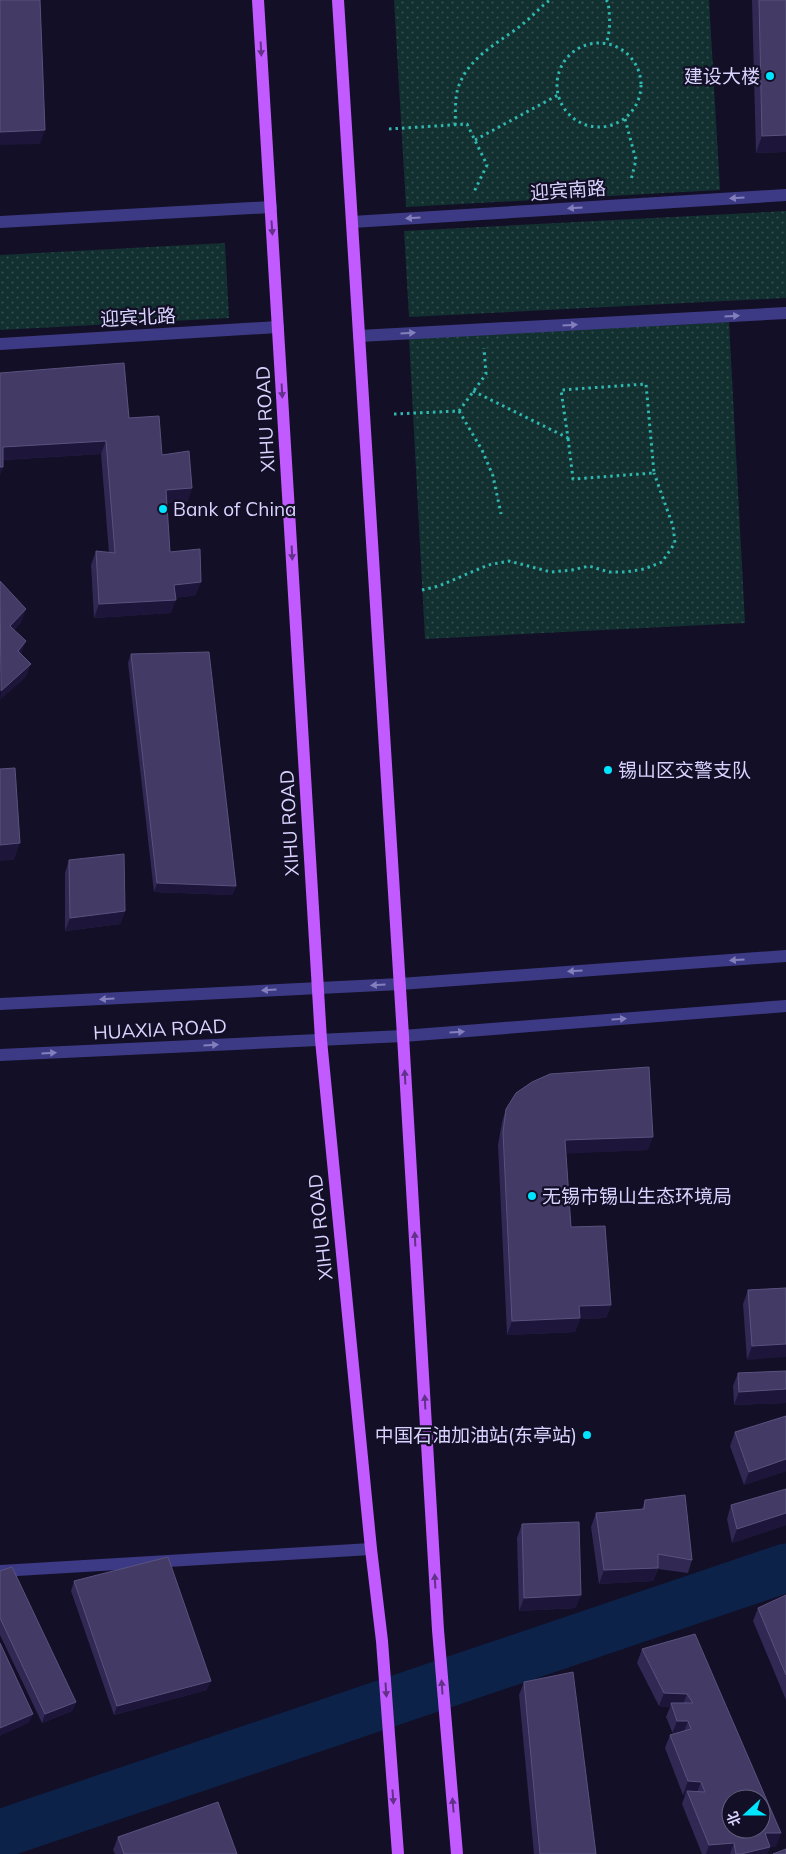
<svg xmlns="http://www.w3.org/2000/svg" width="786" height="1854" font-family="Mulish,'Noto Sans SC',sans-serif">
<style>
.grass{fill:url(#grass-dots)}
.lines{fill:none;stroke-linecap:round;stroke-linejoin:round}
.river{stroke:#0c2248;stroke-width:49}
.path{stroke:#2fb8b0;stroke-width:3;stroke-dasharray:2.5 4;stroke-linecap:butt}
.minor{stroke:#3d3a85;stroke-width:12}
.major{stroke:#c25bff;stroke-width:12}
.wall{fill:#312854}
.shaded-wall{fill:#1d163a}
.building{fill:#433a66;stroke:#5a527e;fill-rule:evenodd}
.oneway{fill:#623188}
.oneway2{fill:#837fbc}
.poi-dot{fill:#00e5ff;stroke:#130f26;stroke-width:2}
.labels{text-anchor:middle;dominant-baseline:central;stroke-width:4.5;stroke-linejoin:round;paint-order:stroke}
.poi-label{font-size:19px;fill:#d9d4ff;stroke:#130f26;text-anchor:start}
.street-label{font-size:19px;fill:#d9d4ff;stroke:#130f26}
</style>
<defs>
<pattern id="grass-dots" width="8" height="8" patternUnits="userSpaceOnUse" patternTransform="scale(1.25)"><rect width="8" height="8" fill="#12302f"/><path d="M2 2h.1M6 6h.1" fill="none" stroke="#344d4e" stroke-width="1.8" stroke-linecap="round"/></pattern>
</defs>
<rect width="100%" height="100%" fill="#130f26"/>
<g class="grass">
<polygon points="394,0 709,0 720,190 406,207"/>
<polygon points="786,211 786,298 409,317 404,231"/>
<polygon points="225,243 229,318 0,330 0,255"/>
<polygon points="729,322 745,623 425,639 409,338"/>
</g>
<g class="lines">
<polyline class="river" points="0,1834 786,1568"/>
<g class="path">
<path d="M606 0 608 2C610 17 611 29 606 44"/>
<circle cx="599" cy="85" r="42"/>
<polyline points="625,119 636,160 631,180"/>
<path d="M455 125C456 112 454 95 460 83 471 55 502 41 524 23 533 16 540 7 550 0"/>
<polyline points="389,129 467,124 487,165 473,194"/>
<polyline points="475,140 558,95"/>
<polyline points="473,391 568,438 561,390 646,384 654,473 573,479 568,438"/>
<polyline points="459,411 482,450 493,476 501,514"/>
<polyline points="394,414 459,411 486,374 484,348"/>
<polyline points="422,590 439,586 488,565 509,561 551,572 572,570 589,566 609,572 626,572 644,569 662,562 675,543 673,526 654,473"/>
</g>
<g class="minor">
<polyline points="0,222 271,207"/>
<polyline points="352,222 786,195"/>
<polyline points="359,336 786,313"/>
<polyline points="0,344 278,327"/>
<polyline points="0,1004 400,984 786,956"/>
<polyline points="0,1055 403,1036 786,1006"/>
<polyline points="0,1571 371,1549"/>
</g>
<g class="major">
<polyline points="258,0 321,1040 371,1549 382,1641 398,1854"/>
<polyline points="338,0 403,1036 438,1630 457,1854"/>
</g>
</g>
<g class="wall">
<polygon points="752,0 786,0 786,152 756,153"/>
<polygon points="0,373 129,418 162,455 192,488 187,502 166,503 170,552 196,595 175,598 171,613 94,618 91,565 96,551 109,553 101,454 3,460"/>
<polygon points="131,654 236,886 232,895 154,892 128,663"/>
<polygon points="69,860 125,911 120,924 65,931 65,873"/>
<polygon points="506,1109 648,1150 566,1153 571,1227 611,1305 606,1318 580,1319 575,1332 507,1335 498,1145 502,1122"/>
<polygon points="786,1288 747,1360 743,1304 748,1290"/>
<polygon points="786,1371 786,1403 734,1405 733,1386 738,1373"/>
<polygon points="786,1416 786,1471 744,1485 730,1446 735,1432"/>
<polygon points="786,1489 786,1525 732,1543 727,1519 731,1505"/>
<polygon points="645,1500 692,1560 688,1573 658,1569 653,1581 599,1584 591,1527 596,1513 642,1509"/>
<polygon points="522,1524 576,1608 519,1611 517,1538"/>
<polygon points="0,1571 76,1702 72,1711 42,1723 0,1635"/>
<polygon points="74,1581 207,1690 114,1715 71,1591"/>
<polygon points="786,1595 786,1700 753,1621 758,1608"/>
<polygon points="695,1634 776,1847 770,1847 767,1854 702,1854 682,1804 685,1795 683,1795 665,1748 670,1735 673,1734 666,1717 670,1707 659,1706 637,1663 642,1649"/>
<polygon points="524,1682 596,1854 534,1854 519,1695"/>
<polygon points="118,1837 237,1854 115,1854 113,1850"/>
</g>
<g class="shaded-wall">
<polygon points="45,130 40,144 0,145 0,132"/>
<polygon points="786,135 786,152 756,153 762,136"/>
<polygon points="106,441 101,454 0,460 3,447"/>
<polygon points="0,467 3,467 0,476"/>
<polygon points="192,488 187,502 161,504 166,490"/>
<polygon points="201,582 196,595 169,599 174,585"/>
<polygon points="176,600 171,613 94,618 99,604"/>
<polygon points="26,609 21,623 5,640 10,626"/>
<polygon points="26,641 21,654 18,651"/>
<polygon points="31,664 26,677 0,700 1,691"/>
<polygon points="20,843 14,860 0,861 0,845"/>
<polygon points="157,883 236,886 232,895 154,892"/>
<polygon points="125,911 120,924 65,931 70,918"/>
<polygon points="653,1137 648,1150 560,1154 565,1140"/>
<polygon points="611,1305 606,1318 580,1319 575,1332 507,1335 512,1321 579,1306"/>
<polygon points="786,1344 786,1357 747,1360 752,1346"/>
<polygon points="786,1389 786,1403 734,1405 739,1392"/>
<polygon points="786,1459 786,1471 744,1485 749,1472"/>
<polygon points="786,1513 786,1525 732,1543 737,1529"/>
<polygon points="658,1568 653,1581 599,1584 604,1570"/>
<polygon points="581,1595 576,1608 519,1611 524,1598"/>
<polygon points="211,1681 207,1690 114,1715 117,1706"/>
<polygon points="664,1693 687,1694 682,1707 671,1703 670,1707 659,1706"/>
<polygon points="76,1702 72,1711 42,1723 45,1714"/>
<polygon points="33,1714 29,1723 0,1736 0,1728"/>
<polygon points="677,1721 688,1721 683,1734 672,1734"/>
<polygon points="688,1781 701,1782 696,1796 687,1791 685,1795 683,1795"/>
<polygon points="765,1833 781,1833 776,1847 760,1847"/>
<polygon points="734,1843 730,1854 706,1854 709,1845"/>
<polygon points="770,1847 767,1854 741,1854"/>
</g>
<g class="building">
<polygon points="0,0 40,0 45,130 0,132"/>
<polygon points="759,0 786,0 786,135 762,136"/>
<polygon points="124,363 129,418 159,416 162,455 189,451 192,488 166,490 170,552 200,549 201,582 174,585 176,600 99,604 96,551 115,553 106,441 3,447 3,467 0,467 0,373"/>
<polygon points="0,581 26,609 10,626 26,641 18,651 31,664 1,691"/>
<polygon points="209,652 236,886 157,883 131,654"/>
<polygon points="15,768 20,843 0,845 0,769"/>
<polygon points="124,854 125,911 70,918 69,860"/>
<polygon points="649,1067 653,1137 565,1140 571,1227 605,1226 611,1305 579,1306 580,1318 512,1321 503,1132 506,1109 516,1093 532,1082 550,1074"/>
<polygon points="786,1288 786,1344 752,1346 748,1290"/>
<polygon points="786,1371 786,1389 739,1392 738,1373"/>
<polygon points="786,1416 786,1459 749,1472 735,1432"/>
<polygon points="786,1489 786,1513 737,1529 731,1505"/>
<polygon points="685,1495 692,1560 658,1554 658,1568 604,1570 596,1513 644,1509 645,1500"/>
<polygon points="579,1522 581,1595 524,1598 522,1524"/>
<polygon points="168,1557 211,1681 117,1706 74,1581"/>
<polygon points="12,1567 76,1702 45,1714 0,1618 0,1571"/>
<polygon points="786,1595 786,1675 758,1608"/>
<path d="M695 1634 781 1833H765L770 1847 741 1854H736L734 1843 709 1845 687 1791 705 1792 701 1782 688 1781 670 1735 691 1729 688 1721H677L671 1703H693L687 1694 664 1693 642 1649ZM731 1799H761V1829H731Z"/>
<polygon points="0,1643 33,1714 0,1728"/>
<polygon points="573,1672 596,1854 540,1854 524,1682"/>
<polygon points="218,1802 237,1854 124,1854 118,1837"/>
<polygon points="786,1849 786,1854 773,1854"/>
</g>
<defs><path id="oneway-solid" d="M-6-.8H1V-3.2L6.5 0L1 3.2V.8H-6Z" transform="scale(1.25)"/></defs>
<g class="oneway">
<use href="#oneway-solid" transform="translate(261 49) rotate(87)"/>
<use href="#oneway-solid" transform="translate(272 228) rotate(86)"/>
<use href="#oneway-solid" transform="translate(282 391) rotate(87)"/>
<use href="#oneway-solid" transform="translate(292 553) rotate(87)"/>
<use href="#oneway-solid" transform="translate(405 1077) rotate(-93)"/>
<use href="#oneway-solid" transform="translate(415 1239) rotate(-93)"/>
<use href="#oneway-solid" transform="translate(425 1402) rotate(-93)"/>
<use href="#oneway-solid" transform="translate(435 1581) rotate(-93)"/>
<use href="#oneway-solid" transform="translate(442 1687) rotate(-94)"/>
<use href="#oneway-solid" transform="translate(386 1690) rotate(86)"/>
<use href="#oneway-solid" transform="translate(393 1797) rotate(86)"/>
<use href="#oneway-solid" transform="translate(453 1805) rotate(-95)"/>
</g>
<g class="oneway2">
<use href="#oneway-solid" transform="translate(737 198) rotate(176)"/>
<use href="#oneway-solid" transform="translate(575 208) rotate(176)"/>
<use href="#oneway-solid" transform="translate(413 218) rotate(176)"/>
<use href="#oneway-solid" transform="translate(732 316) rotate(-3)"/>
<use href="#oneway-solid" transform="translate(570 325) rotate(-3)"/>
<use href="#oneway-solid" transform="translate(408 333) rotate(-3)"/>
<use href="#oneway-solid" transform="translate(737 960) rotate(176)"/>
<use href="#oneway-solid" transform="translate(575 971) rotate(176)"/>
<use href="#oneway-solid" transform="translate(378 985) rotate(177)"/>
<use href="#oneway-solid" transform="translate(269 990) rotate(177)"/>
<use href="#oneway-solid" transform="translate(107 999) rotate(177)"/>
<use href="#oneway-solid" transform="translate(619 1019) rotate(-4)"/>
<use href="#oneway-solid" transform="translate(457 1032) rotate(-4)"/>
<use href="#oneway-solid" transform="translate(211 1045) rotate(-3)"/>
<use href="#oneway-solid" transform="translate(49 1053) rotate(-3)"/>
</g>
<g class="poi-dot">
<circle cx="770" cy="76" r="5"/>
<circle cx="163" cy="509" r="5"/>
<circle cx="608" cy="770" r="5"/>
<circle cx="532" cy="1196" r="5"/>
<circle cx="587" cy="1435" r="5"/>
</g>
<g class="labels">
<g class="poi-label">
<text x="760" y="76" text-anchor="end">建设大楼</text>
<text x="173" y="509">Bank of China</text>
<text x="618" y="770">锡山区交警支队</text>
<text x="542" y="1196">无锡市锡山生态环境局</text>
<text x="577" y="1435" text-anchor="end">中国石油加油站(东亭站)</text>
</g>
<g class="street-label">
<text transform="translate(568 190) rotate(-4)">迎宾南路</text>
<text transform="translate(138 317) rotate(-3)">迎宾北路</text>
<text transform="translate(265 419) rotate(-93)">XIHU ROAD</text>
<text transform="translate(289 823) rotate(-93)">XIHU ROAD</text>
<text transform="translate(160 1029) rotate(-3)">HUAXIA ROAD</text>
<text transform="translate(320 1227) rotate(-96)">XIHU ROAD</text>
</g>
</g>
<g transform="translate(746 1814) rotate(249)"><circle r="24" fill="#130f26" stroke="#625e7d"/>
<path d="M0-4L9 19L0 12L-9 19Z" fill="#00e5ff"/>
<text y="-8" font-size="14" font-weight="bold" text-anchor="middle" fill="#d9d4ff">北</text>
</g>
</svg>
